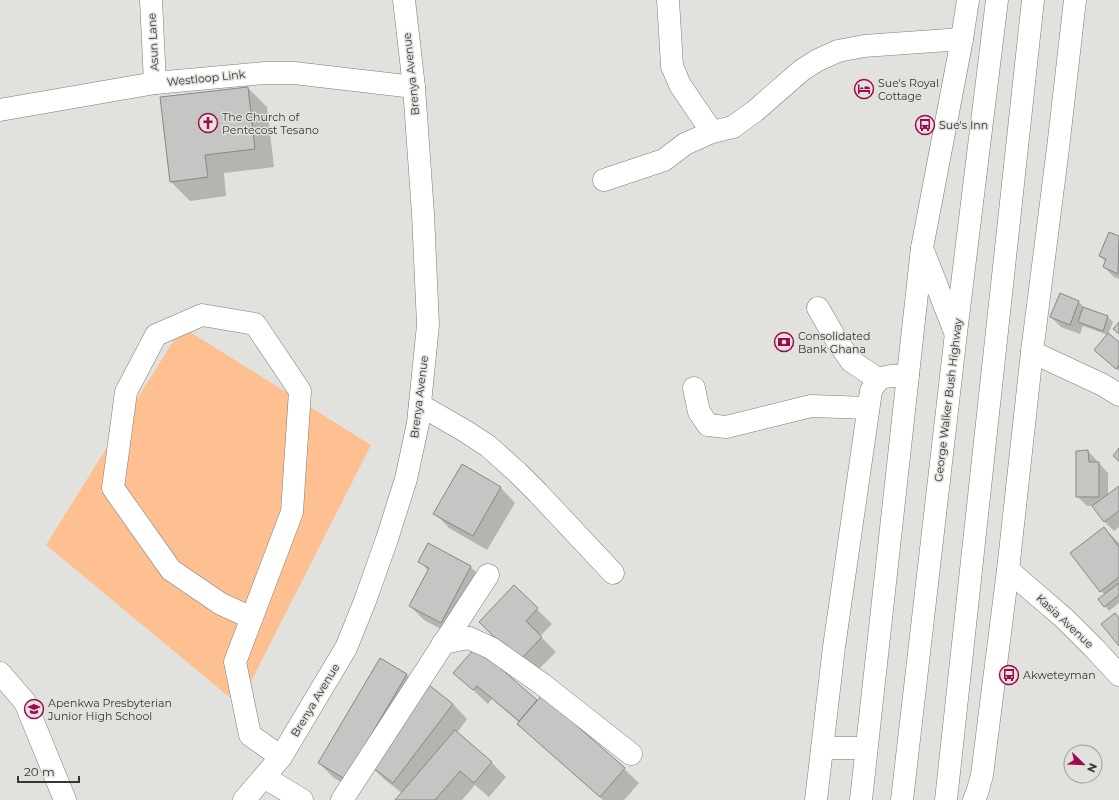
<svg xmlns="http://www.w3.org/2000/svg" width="1119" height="800" font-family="Montserrat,sans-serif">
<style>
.green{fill:#fec091}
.shadow{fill:#0003}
.building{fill:#c7c5c3;stroke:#898785}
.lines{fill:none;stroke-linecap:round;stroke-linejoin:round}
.minor-casing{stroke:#7b7b78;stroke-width:23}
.highway-casing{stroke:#7b7b78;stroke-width:23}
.minor{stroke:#fff;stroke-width:22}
.highway{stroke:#fff;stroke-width:22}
.labels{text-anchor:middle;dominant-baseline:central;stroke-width:3;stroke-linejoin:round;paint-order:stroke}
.street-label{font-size:11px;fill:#363635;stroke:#e1e1dd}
.poi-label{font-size:11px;fill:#363635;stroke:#e1e1dd;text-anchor:start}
</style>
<rect width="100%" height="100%" fill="#e1e1dd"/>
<polygon class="green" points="182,327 371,445 239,705 46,545"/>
<g class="shadow">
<polygon points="248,88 267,107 274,167 224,173 226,196 190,201 171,182"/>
<polygon points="1109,233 1119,237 1119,279 1114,277 1104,267 1106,262 1100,256"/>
<polygon points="1060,294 1079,302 1086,309 1108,317 1113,322 1108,334 1119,343 1119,371 1105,359 1108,335 1083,326 1080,334 1061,327 1051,317"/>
<polygon points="1088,451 1108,473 1108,495 1119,487 1119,527 1114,531 1104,521 1093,506 1087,506 1077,496"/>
<polygon points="463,466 501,488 515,503 487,550 449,528 435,513"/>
<polygon points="1104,528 1119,543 1119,603 1109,611 1099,599 1105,595 1101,591"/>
<polygon points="429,545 471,567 485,582 456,637 424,620 410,606 428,570 420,562"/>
<polygon points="514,587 552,624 540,636 556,652 534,674 495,637"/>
<polygon points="476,648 538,702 542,697 624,769 639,783 624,800 603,800 533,738 519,724 520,723 492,699 488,704 455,673"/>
<polygon points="406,674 421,689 429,686 453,704 467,719 457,733 492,763 506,777 489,797 475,785 462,800 396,800 402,793 384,779 374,769 359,793 334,778 319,763"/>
</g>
<g class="building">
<polygon points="248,87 255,149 205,155 208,177 170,182 160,97"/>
<polygon points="1109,232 1119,236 1118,274 1103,267 1106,259 1099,256"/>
<polygon points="1060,293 1079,301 1070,325 1050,317"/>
<polygon points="1083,307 1108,316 1103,331 1078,322"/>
<polygon points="1119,322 1119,334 1113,329"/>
<polygon points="1108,333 1119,342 1119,365 1116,369 1094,350"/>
<polygon points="1119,448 1119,461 1113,456"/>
<polygon points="1088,450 1089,462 1099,462 1099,497 1076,497 1076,451"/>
<polygon points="462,464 501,487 473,536 433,514"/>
<polygon points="1119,486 1119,511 1104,522 1092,506"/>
<polygon points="1104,527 1119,547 1119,577 1100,592 1070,553"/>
<polygon points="428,543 471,566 441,623 409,606 429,568 418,562"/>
<polygon points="1119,583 1119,595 1104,607 1098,599"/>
<polygon points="514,585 538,608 526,621 542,637 519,661 479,622"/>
<polygon points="1115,613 1119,618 1119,646 1101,624"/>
<polygon points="476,647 537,700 519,721 477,686 473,690 453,673"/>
<polygon points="380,658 407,674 345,779 318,763"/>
<polygon points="429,685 453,704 393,783 368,764"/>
<polygon points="542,695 625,768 600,797 517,724"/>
<polygon points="455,730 492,762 474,783 460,771 435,800 395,800"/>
</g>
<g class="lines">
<g class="minor-casing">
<g id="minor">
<polyline points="151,0 155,83"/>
<polyline points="668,0 672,66 680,85 712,132"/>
<polyline points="0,110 155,83 265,73 294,73 414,87"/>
<polyline points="604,180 664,160 685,144 712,132 733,127 755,111 802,70 818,60 838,51 864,46 962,39"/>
<polyline points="818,308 837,341 851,361 878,379"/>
<polyline points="1032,352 1103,385 1119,395"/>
<polyline points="694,388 699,412 708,425 726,427 811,406 868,408"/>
<polyline points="420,405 465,431 488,446 518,473 538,493 613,573"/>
<polyline points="1008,570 1065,619 1094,648 1119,675"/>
<polyline points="252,618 221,604 171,570 113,488 126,392 156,335 202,315 255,324 300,391 292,512 235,662 250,735 281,757"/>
<polyline points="443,643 469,638 491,648 542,684 631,754"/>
<polyline points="0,673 25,702 65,800"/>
<polyline points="823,748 866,748"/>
<polyline points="264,777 302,800"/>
<polyline points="244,800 281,757 346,648 365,601 387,539 406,479 418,423 428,325 423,214 414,87 404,0"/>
<polyline points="342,800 488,575"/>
<path d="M816 800 834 647 871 391C880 372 890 377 908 375"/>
<polyline points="861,800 922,248"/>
</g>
</g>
<g class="highway-casing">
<g id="highway">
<polyline points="955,332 922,248 962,39 968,0"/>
<polyline points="902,800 956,333 997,0"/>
<polyline points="946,800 1033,0"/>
<polyline points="974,800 977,793 982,775 1008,570 1032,352 1058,148 1075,0"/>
</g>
</g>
<use href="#minor" class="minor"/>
<use href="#highway" class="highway"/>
</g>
<defs>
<g id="hotel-ring" transform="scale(1)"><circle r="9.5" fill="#e1e1dd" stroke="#a0094e" stroke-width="1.5"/><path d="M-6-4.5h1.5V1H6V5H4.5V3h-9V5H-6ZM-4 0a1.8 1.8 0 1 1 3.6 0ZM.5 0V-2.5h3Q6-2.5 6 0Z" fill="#a0094e"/></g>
<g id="church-ring" transform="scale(1)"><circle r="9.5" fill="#e1e1dd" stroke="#a0094e" stroke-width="1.5"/><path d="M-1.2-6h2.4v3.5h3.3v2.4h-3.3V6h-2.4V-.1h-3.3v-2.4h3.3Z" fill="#a0094e"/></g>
<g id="bus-ring" transform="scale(1)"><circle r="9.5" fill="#e1e1dd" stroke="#a0094e" stroke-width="1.5"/><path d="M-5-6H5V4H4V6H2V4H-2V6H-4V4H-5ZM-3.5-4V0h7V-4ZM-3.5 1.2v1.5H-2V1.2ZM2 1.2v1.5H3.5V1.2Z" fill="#a0094e"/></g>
<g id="bank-ring" transform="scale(1)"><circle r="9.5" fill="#e1e1dd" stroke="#a0094e" stroke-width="1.5"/><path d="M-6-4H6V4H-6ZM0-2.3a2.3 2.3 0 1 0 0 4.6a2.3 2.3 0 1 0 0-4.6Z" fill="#a0094e"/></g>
<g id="school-ring" transform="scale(1)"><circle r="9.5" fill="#e1e1dd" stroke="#a0094e" stroke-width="1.5"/><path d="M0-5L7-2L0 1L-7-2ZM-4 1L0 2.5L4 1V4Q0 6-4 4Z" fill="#a0094e"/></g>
</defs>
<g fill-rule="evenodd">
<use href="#hotel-ring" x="864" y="89"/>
<use href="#church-ring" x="208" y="123"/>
<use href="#bus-ring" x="925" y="125"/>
<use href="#bank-ring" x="784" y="342"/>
<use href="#bus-ring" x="1009" y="675"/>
<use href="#school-ring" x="34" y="709"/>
</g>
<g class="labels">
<g class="street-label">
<text transform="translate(153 42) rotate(-93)">Asun Lane</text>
<text transform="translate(411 74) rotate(-96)">Brenya Avenue</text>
<text transform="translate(206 78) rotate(-6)">Westloop Link</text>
<text transform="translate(419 397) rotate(-83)">Brenya Avenue</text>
<text transform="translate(948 400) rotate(-83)">George Walker Bush Highway</text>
<text transform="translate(1065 621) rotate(43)">Kasia Avenue</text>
<text transform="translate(315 700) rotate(-59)">Brenya Avenue</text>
</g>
<g class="poi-label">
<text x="878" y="83">Sue's Royal<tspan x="878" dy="13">Cottage</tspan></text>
<text x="222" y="117">The Church of<tspan x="222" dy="13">Pentecost Tesano</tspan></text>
<text x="939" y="125">Sue's Inn</text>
<text x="798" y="336">Consolidated<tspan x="798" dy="13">Bank Ghana</tspan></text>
<text x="1023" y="675">Akweteyman</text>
<text x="48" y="703">Apenkwa Presbyterian<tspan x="48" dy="13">Junior High School</tspan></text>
</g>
</g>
<g transform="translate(1083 764) rotate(113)"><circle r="19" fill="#e1e1dd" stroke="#9d9d9a"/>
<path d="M0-3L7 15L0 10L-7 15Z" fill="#a0094e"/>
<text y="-6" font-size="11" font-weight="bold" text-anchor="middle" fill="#363635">N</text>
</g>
<path d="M18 776v6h61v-6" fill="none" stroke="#363635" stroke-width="2"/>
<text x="24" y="776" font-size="12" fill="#363635" stroke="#e1e1dd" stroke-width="3" paint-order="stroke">20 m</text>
</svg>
